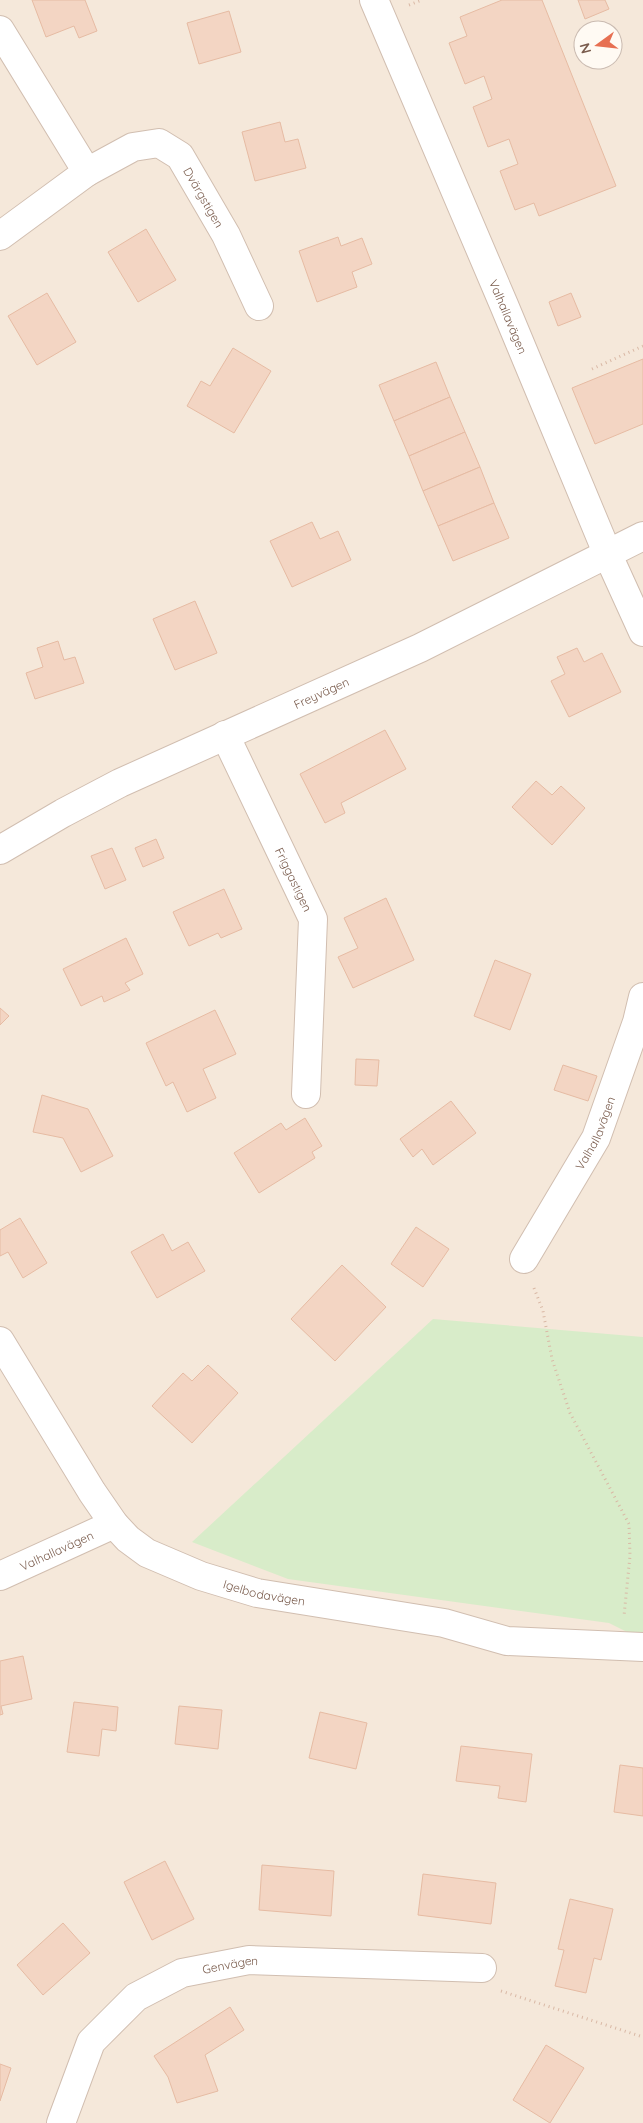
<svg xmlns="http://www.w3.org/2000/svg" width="643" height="2123" font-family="Quicksand,sans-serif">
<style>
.residential{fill:#f5e8da;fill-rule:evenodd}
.green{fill:#d8ecc9}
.building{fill:#f3d5c3;stroke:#e6bba3}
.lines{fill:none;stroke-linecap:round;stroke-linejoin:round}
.minor-casing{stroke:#d1beb0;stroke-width:30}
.path{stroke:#d9b8a5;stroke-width:3;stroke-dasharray:1 4;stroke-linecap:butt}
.minor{stroke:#fff;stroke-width:28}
.labels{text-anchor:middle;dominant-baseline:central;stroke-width:4;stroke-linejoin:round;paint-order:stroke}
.street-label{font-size:12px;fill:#7a5c4d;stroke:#fffaf3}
</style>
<rect width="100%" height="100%" fill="#fdf6ec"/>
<path class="residential" d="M0 0H643V2123H0ZM583 30H613V60H583Z"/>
<polygon class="green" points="433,1319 643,1337 643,1640 609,1623 288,1579 192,1542"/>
<g class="building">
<polygon points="32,0 85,0 97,31 79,38 74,26 46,37"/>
<polygon points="502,0 542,0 616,186 539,216 534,203 515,210 500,171 518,164 509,139 488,147 473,107 492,99 484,76 465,84 449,43 467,36 460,17"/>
<polygon points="578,0 605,0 609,9 585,19"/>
<polygon points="229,11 241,52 199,64 187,23"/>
<polygon points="280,122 285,142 298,139 306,168 255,181 242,132"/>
<polygon points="146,229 176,280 138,302 108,252"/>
<polygon points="338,237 341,246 362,238 372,264 352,272 357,287 317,302 299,251"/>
<polygon points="47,293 76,342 37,365 8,316"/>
<polygon points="571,293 581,317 558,326 549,302"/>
<polygon points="233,348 271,371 234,433 187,406 201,381 210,386"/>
<polygon points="643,359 643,424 595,444 572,388"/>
<polygon points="436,362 450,397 394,421 379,385"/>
<polygon points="450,397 465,432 409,456 394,421"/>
<polygon points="465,432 480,467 423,491 409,456"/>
<polygon points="480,467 494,503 438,526 423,491"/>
<polygon points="494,503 509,538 453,561 438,526"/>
<polygon points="312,522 320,539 338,531 351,560 292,587 270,541"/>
<polygon points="195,601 217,653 175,670 153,619"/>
<polygon points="58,641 64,660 75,657 84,683 35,699 26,673 43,667 37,648"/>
<polygon points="577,648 584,662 602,653 621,692 569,717 551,681 565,674 557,657"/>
<polygon points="385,730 406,769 341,803 345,813 325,823 300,774"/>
<polygon points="536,781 552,795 561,786 585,808 552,845 512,807"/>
<polygon points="156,839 164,858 143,867 135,848"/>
<polygon points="112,848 126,880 105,889 91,856"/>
<polygon points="224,889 242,929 221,938 218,933 189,946 173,912"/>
<polygon points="386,898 414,960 353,988 338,957 358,948 344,918"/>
<polygon points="126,938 143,974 125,983 130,990 104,1002 102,996 81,1006 63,969"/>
<polygon points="495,960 531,974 510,1030 474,1016"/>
<polygon points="0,1008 9,1016 0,1025"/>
<polygon points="215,1010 236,1054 203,1069 216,1098 187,1112 173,1082 166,1086 146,1043"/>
<polygon points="356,1059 379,1060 377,1086 355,1085"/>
<polygon points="563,1065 597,1076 588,1101 554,1090"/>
<polygon points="42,1095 88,1109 113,1156 81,1172 63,1138 33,1132"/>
<polygon points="451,1101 476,1133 433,1165 422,1149 413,1157 400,1139"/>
<polygon points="305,1118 322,1146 312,1152 315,1158 259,1193 234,1153 281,1123 286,1130"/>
<polygon points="20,1218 47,1263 23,1278 8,1252 0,1256 0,1230"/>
<polygon points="416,1227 449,1249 423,1287 391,1264"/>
<polygon points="163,1234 172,1251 188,1242 205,1271 157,1298 131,1252"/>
<polygon points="342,1265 386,1307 335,1361 291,1319"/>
<polygon points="208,1365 238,1393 192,1443 152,1406 183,1373 192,1381"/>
<polygon points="23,1656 32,1699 1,1706 3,1714 0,1715 0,1661"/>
<polygon points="74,1702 118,1707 116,1731 102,1729 99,1756 67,1752"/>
<polygon points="179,1706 222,1710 218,1749 175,1744"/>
<polygon points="320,1712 367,1723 356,1769 309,1758"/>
<polygon points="461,1746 532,1754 526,1802 498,1798 500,1786 456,1781"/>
<polygon points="620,1765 643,1768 643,1816 614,1812"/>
<polygon points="165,1861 194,1919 152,1940 124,1882"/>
<polygon points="262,1865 334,1871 331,1916 259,1910"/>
<polygon points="423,1874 496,1883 491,1924 418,1915"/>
<polygon points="570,1899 613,1909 601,1960 594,1958 586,1993 555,1986 564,1950 558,1949"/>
<polygon points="63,1923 90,1953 43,1995 17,1965"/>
<polygon points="230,2007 244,2030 205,2055 218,2091 177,2103 168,2077 154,2056"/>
<polygon points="546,2045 584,2068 550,2123 513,2100"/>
<polygon points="0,2064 11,2068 0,2101"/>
</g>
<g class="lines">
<g class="minor-casing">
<g id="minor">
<path id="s1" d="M374 0 504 305 608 555 643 632"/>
<polyline points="0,30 87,172 0,236"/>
<path id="s2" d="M87 172 133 147 159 143 180 156 226 235 259 306"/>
<path id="s3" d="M225 735 313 919 306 1094"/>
<path id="s4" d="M0 850 63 813 120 783 420 648 643 536"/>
<path id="s5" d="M524 1259 596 1138 637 1022 643 997"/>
<path id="s6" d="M0 1341 92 1492 114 1524 128 1539 147 1553 201 1576 257 1593 444 1623 507 1641 643 1647"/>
<path id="s7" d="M0 1576 114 1524"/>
<path id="s8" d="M61 2123 91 2042 136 1997 182 1973 249 1960 482 1968"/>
</g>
</g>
<g class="path">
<polyline points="409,5 422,0"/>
<polyline points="592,369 643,346"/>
<polyline points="534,1288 543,1311 552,1359 570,1413 629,1524 630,1556 624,1616"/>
<polyline points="501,1991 643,2037"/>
</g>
<use href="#minor" class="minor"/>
</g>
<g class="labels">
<g class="street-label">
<text stroke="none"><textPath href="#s2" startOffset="151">Dvärgstigen</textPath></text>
<text stroke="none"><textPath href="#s1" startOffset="344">Valhallavägen</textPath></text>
<text stroke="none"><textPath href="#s4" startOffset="358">Freyvägen</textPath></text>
<text stroke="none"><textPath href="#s3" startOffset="160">Friggastigen</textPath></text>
<text stroke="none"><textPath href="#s5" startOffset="145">Valhallavägen</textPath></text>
<text stroke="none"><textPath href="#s7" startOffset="62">Valhallavägen</textPath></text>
<text stroke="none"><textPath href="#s6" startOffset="384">Igelbodavägen</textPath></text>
<text stroke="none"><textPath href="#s8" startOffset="251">Genvägen</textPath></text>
</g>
</g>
<g transform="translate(598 45) rotate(255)"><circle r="24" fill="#fffaf3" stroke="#cabbb1"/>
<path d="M0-4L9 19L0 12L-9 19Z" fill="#e76f51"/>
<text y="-8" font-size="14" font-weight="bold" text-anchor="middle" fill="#7a5c4d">N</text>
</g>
</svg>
